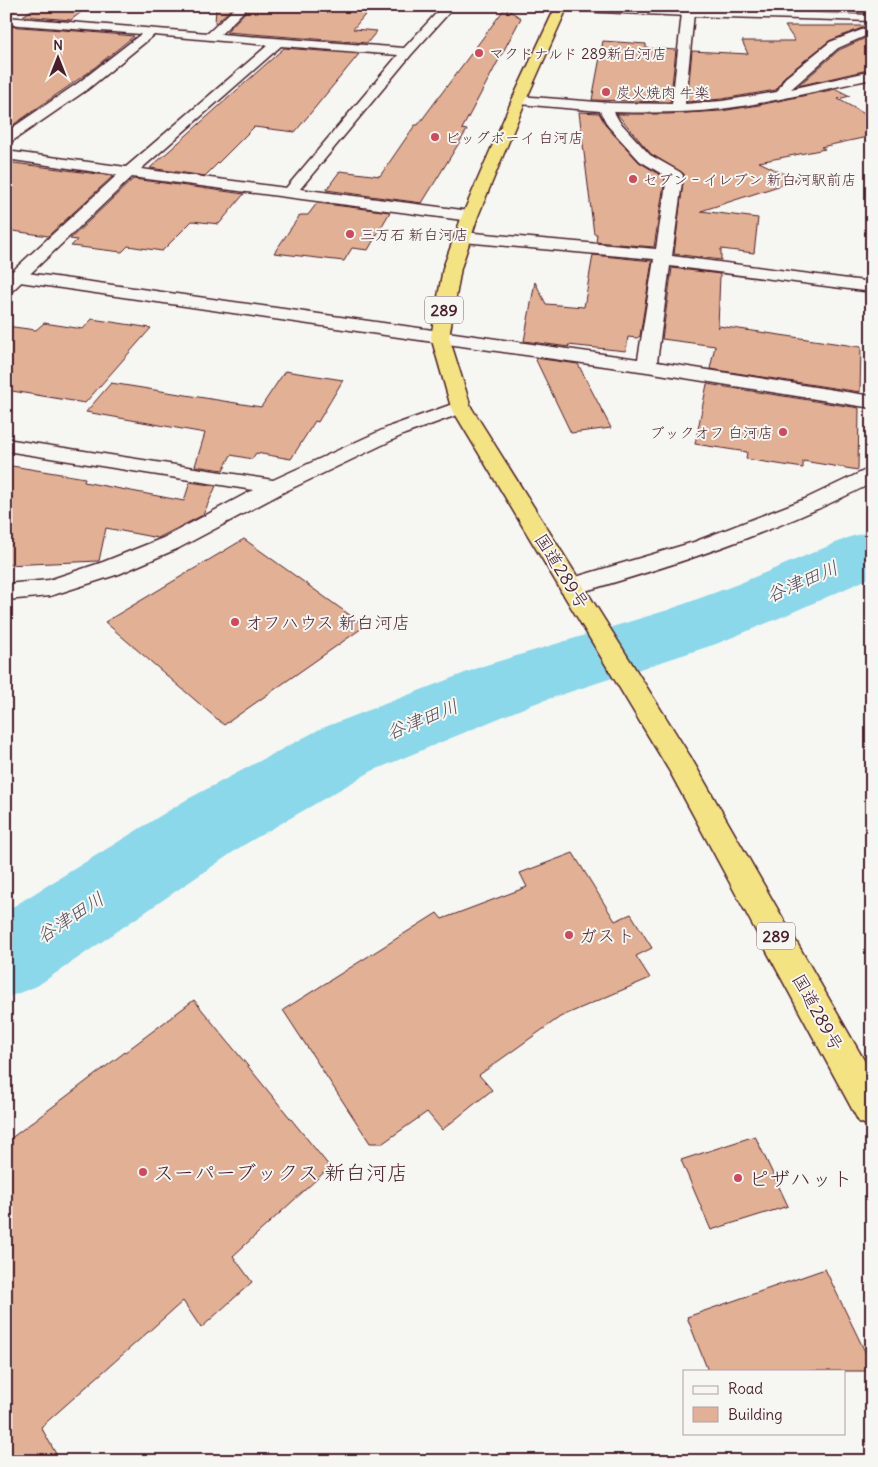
<svg xmlns="http://www.w3.org/2000/svg" width="878" height="1467" font-family="Delius,'Klee One',sans-serif">
<style>
.lines{fill:none;stroke-linecap:round;stroke-linejoin:round}
.river{fill:#8bd8ea;fill-rule:evenodd}
.building{fill:#e2b094;stroke:#4a1f2b}
.street-casing{stroke:#4a1f2b;stroke-width:3}
.secondary-casing{stroke:#4a1f2b;stroke-width:3}
.highway-casing{stroke:#4a1f2b;stroke-width:3}
.street{fill:#f6f6f2;fill-rule:evenodd}
.secondary{fill:#f6f6f2;fill-rule:evenodd}
.highway{fill:#f4e382;fill-rule:evenodd}
.poi-dot{fill:#d1495b;stroke:#f6f6f2;stroke-width:2}
.labels{text-anchor:middle;dominant-baseline:central;stroke-width:4;stroke-linejoin:round;paint-order:stroke}
.far-poi-label{font-size:15px;fill:#4a1f2b;stroke:#f6f6f2;text-anchor:start}
.shield{fill:#f6f6f2;stroke:#7e6067;stroke-width:1}
.shield-label{font-size:16px;font-weight:bold;fill:#4a1f2b}
.street-label{font-size:18px;fill:#4a1f2b;stroke:#f6f6f2}
.poi-label{font-size:18px;fill:#4a1f2b;stroke:#f6f6f2;text-anchor:start}
.water-label{font-size:19px;font-style:italic;fill:#5a4d5b;stroke:#f6f6f2}
.near-poi-label{font-size:21px;fill:#4a1f2b;stroke:#f6f6f2;text-anchor:start}
</style>
<rect width="100%" height="100%" fill="#f6f6f2"/>
<filter id="ink" filterUnits="userSpaceOnUse"><feTurbulence type="fractalNoise" baseFrequency=".02" numOctaves="2"/><feDisplacementMap in="SourceGraphic" scale="10" xChannelSelector="R" yChannelSelector="G"/><feConvolveMatrix kernelMatrix="1 2 1 2 8 2 1 2 1" color-interpolation-filters="sRGB"/></filter>
<g filter="url(#ink)">
<g class="lines">
<polygon class="river" points="872,531 872,577 784,616 716,644 533,704 372,771 242,846 37,986 6,998 6,911 186,800 320,729 483,666 668,610 738,584 850,537"/>
</g>
<g class="building">
<polygon points="37,6 89,6 71,20 23,16"/>
<polygon points="216,6 234,6 215,24"/>
<polygon points="251,6 321,6 369,10 353,29 377,31 367,43 226,32"/>
<polygon points="505,8 521,18 462,129 467,130 422,203 326,190 340,171 380,176 415,125 418,125"/>
<polygon points="6,26 90,32 134,36 89,72 6,130"/>
<polygon points="785,26 867,26 829,41 784,77 776,90 722,99 687,102 692,51 748,54 742,41 795,41"/>
<polygon points="872,35 872,69 798,86 839,50"/>
<polygon points="603,41 646,44 646,48 676,50 670,102 592,100"/>
<polygon points="284,48 359,54 295,132 254,127 205,176 150,168"/>
<polygon points="836,89 850,96 838,99 872,118 872,136 821,147 825,149 759,162 797,180 701,211 758,218 754,253 721,249 721,260 674,254 684,174 651,154 617,114 668,114 721,111 759,105"/>
<polygon points="579,112 599,113 607,127 639,162 665,178 654,247 596,242 597,234 594,234"/>
<polygon points="6,162 74,171 113,176 48,236 6,230"/>
<polygon points="133,179 194,187 244,194 219,224 192,221 162,251 128,246 122,252 71,246 77,240 70,239"/>
<polygon points="317,203 390,212 368,250 352,248 344,261 274,253 300,215 308,215"/>
<polygon points="593,255 652,261 640,336 637,338 628,337 626,351 568,345 569,347 524,341 535,282 546,304 584,307"/>
<polygon points="672,268 720,274 718,328 719,326 861,347 860,392 710,369 715,346 662,339"/>
<polygon points="92,319 151,328 85,403 6,390 6,326 36,330 44,323 83,329"/>
<polygon points="535,358 578,364 611,428 571,433"/>
<polygon points="285,371 343,380 318,422 315,421 291,459 256,453 252,459 231,455 223,470 195,466 205,433 86,412 111,383 261,407"/>
<polygon points="707,384 859,408 858,470 803,461 803,468 746,459 747,452 695,444"/>
<polygon points="6,465 85,478 84,482 184,501 190,482 216,486 203,515 158,538 106,528 99,561 6,565"/>
<polygon points="244,539 365,626 224,725 105,622"/>
<polygon points="573,853 615,921 631,914 652,948 636,956 650,978 560,1017 479,1075 492,1090 442,1130 427,1112 383,1143 370,1143 283,1010 437,913 442,919 527,887 520,873"/>
<polygon points="194,1000 330,1167 233,1256 252,1282 201,1328 183,1301 41,1427 60,1461 6,1461 6,1142"/>
<polygon points="755,1136 788,1206 711,1230 681,1160"/>
<polygon points="825,1269 872,1366 872,1371 708,1371 687,1317"/>
</g>
<g class="lines">
<g class="street-casing">
<g id="street">
<path d="M237 6H249L221 34 404 48 443 6H455L411 55 300 189 470 211 476 213 478 216 476 219 470 221 132 177 12 291 6 292V277L117 175 6 159V151L126 167 268 45 154 35 88 89 11 142 6 143V132L78 83 141 34 6 24V17L208 33ZM281 46 398 55 286 188 141 169Z"/>
<polygon points="754,6 766,6 769,15 767,17 759,17"/>
<path d="M688 10 694 13 685 104 722 101 777 92 785 78 830 42 872 26V33L838 48 791 89 872 71V79C822 89 772 103 721 109 686 113 650 113 614 112L619 121 650 155 680 172 683 175 672 256 872 282V292L670 266 657 362 872 396V408L647 372 440 343 433 341 431 337 433 333 440 331 638 359 654 259 463 242 457 240 455 237 457 234 463 232 656 249 667 177 640 161 608 126 600 111 519 104 512 100 519 96 610 103 672 104 682 13Z"/>
<polygon points="461,401 468,403 471,407 468,411 405,434 284,492 179,548 119,574 50,596 6,600 6,584 49,580 103,562 163,538 253,490 6,451 6,439 273,480 391,426"/>
<path d="M872 467V483C776 532 674 566 571 595L562 593 559 587 562 581 694 542 805 499Z"/>
</g>
</g>
<g class="secondary-casing">
<g id="secondary">
<polygon points="6,6 18,6 6,14"/>
<polygon points="531,6 616,6 872,15 872,21 688,16 536,9"/>
<polygon points="6,270 440,331 447,333 449,337 447,341 440,343 6,280"/>
</g>
</g>
<g class="highway-casing">
<polygon id="highway" points="556,6 568,6 526,100 478,216 461,268 449,337 471,407 690,756 872,1074 872,1127 859,1122 670,772 451,407 431,337 443,268 462,216 512,100"/>
</g>
<use href="#street" class="street"/>
<use href="#secondary" class="secondary"/>
<use href="#highway" class="highway"/>
</g>
</g>
<g class="poi-dot">
<circle cx="479" cy="53" r="5"/>
<circle cx="606" cy="92" r="5"/>
<circle cx="435" cy="137" r="5"/>
<circle cx="633" cy="179" r="5"/>
<circle cx="350" cy="234" r="5"/>
<circle cx="783" cy="432" r="5"/>
<circle cx="235" cy="622" r="5"/>
<circle cx="569" cy="935" r="5"/>
<circle cx="143" cy="1172" r="5"/>
<circle cx="738" cy="1178" r="5"/>
</g>
<g class="labels">
<g class="far-poi-label">
<text x="489" y="53">マクドナルド 289新白河店</text>
<text x="616" y="92">炭火焼肉 牛楽</text>
<text x="445" y="137">ビッグボーイ 白河店</text>
<text x="643" y="179">セブン‐イレブン 新白河駅前店</text>
<text x="360" y="234">三万石 新白河店</text>
<text x="773" y="432" text-anchor="end">ブックオフ 白河店</text>
</g>
<g class="shield">
<rect x="425" y="296.5" width="38" height="27" rx="4"/>
<rect x="757" y="922.5" width="38" height="27" rx="4"/>
</g>
<g class="shield-label">
<text x="444" y="310">289</text>
<text x="776" y="936">289</text>
</g>
<g class="street-label">
<text transform="translate(562 571) rotate(58)">国道289号</text>
<text transform="translate(818 1012) rotate(61)">国道289号</text>
</g>
<g class="poi-label">
<text x="245" y="622">オフハウス 新白河店</text>
<text x="579" y="935">ガスト</text>
</g>
<g class="water-label">
<text transform="translate(802 581) rotate(-23)">谷津田川</text>
<text transform="translate(422 719) rotate(-22)">谷津田川</text>
<text transform="translate(70 917) rotate(-33)">谷津田川</text>
</g>
<g class="near-poi-label">
<text x="153" y="1172">スーパーブックス 新白河店</text>
<text x="748" y="1178">ピザハット</text>
</g>
</g>
<rect width="878" height="1467" fill="none" stroke="#f6f6f2" stroke-width="25"/>
<rect x="12" y="12" width="853" height="1442" fill="none" stroke="#4a1f2b" stroke-width="2" filter="url(#ink)"/>
<rect x="683" y="1370" width="162" height="65" fill="#f6f6f2" stroke="#b1a0a2"/>
<rect x="693" y="1386" width="25" height="8" fill="#f6f6f2" stroke="#b1a0a2"/>
<text x="728" y="1394" font-size="15" fill="#4a1f2b">Road</text>
<rect x="693" y="1407" width="25" height="15" fill="#e2b094" stroke="#b1a0a2"/>
<text x="728" y="1420" font-size="15" fill="#4a1f2b">Building</text>
<g transform="translate(58 58)" stroke="#f6f6f2" stroke-width="4" paint-order="stroke">
<path d="M0-4L9 19L0 12L-9 19Z" fill="#4a1f2b"/>
<text y="-8" font-size="14" font-weight="bold" text-anchor="middle" fill="#4a1f2b">N</text>
</g>
</svg>
